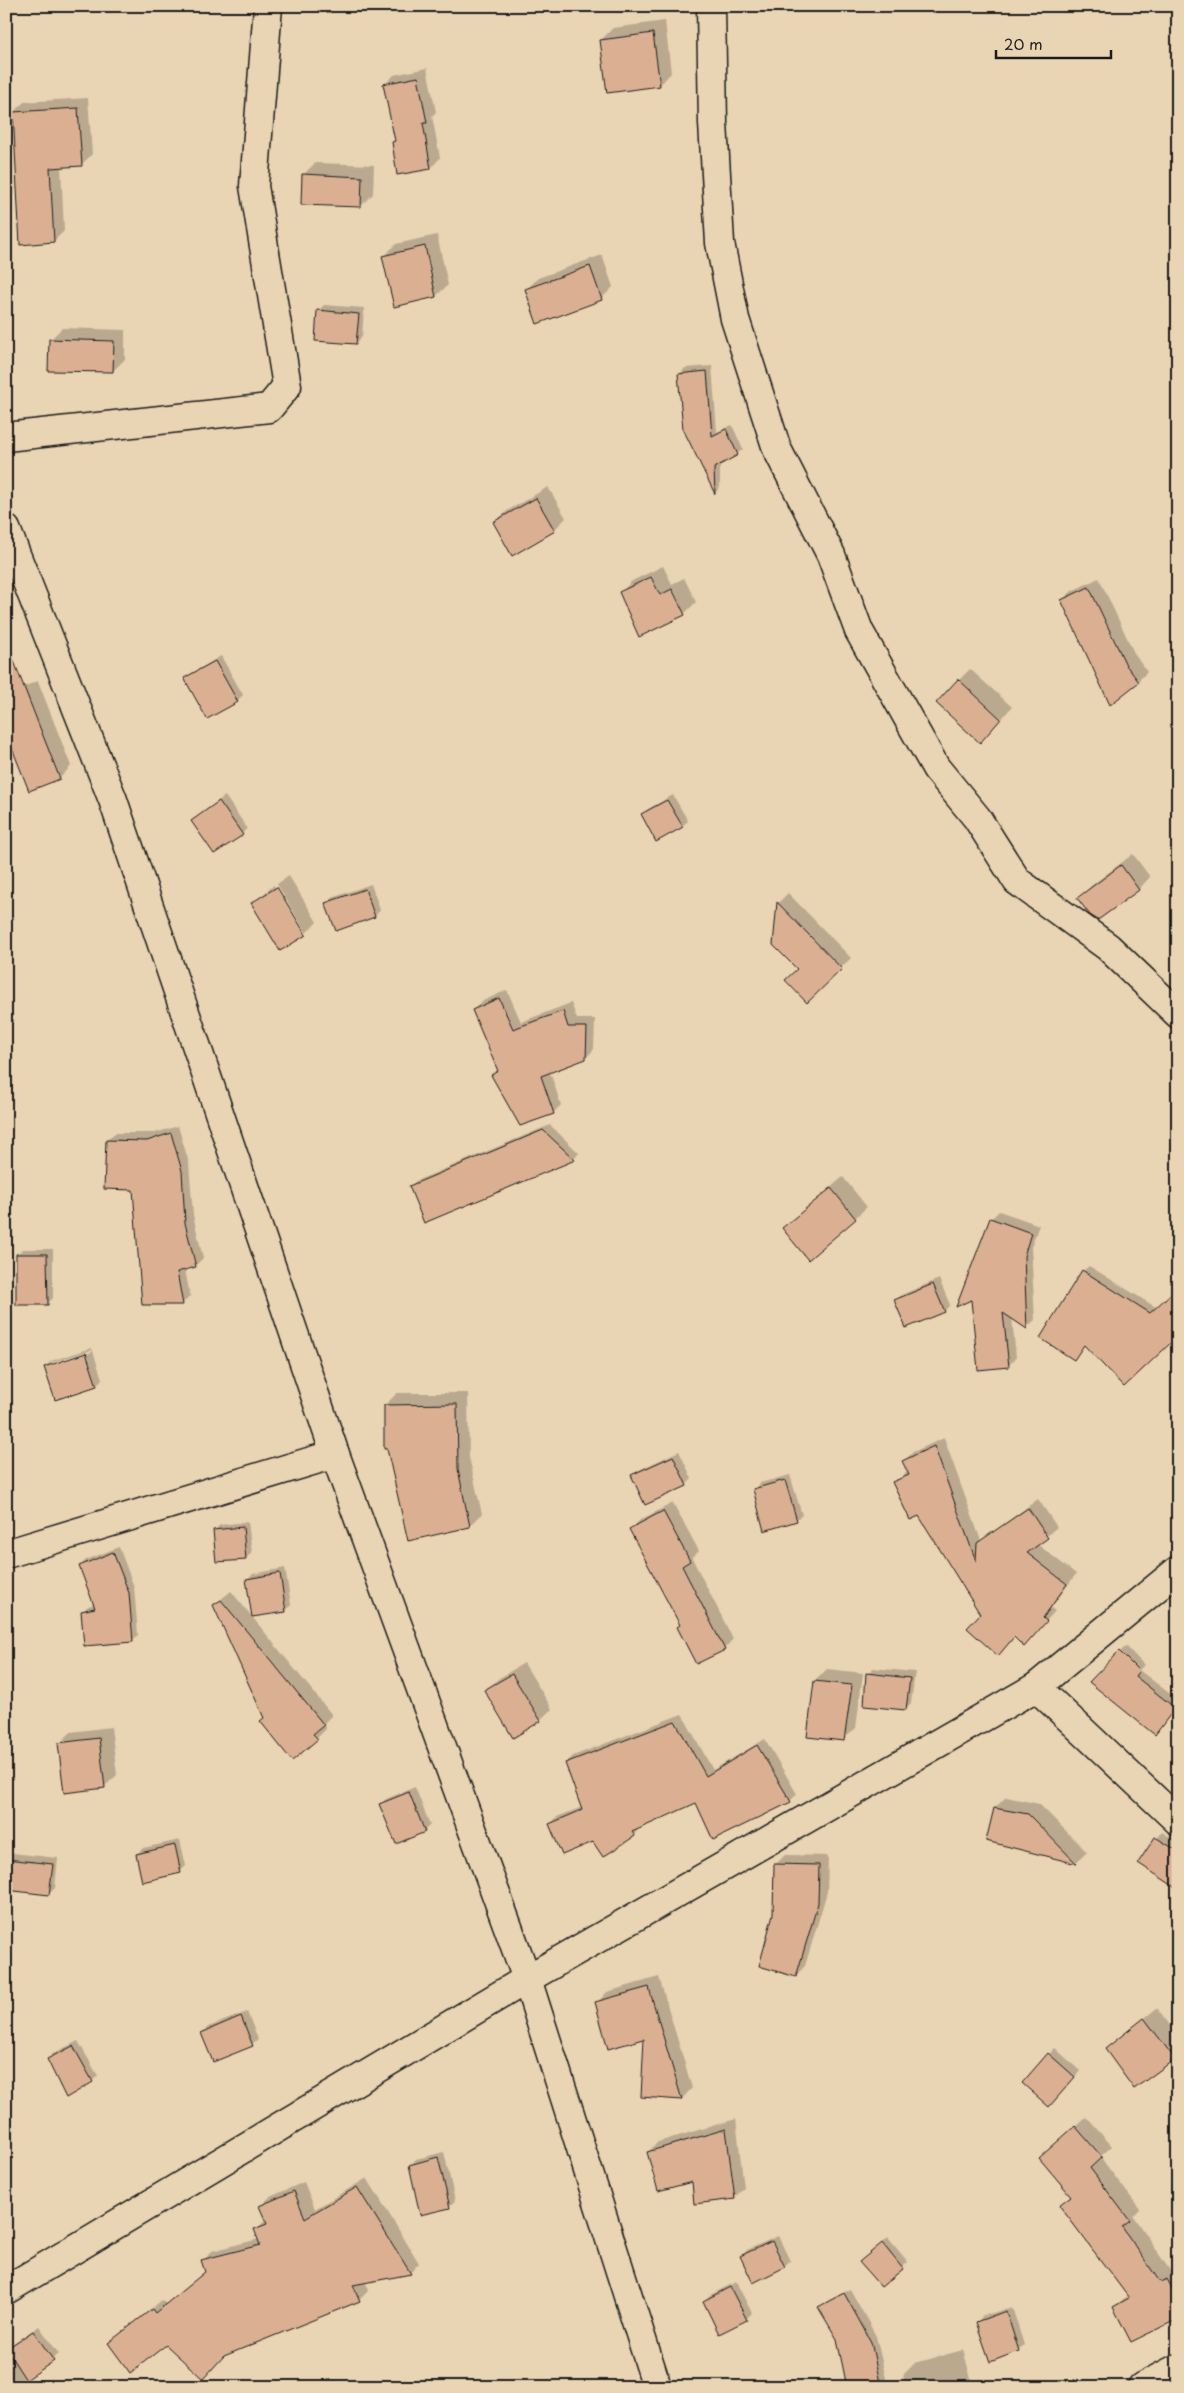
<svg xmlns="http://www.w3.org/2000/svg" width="1184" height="2393" font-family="'Playpen Sans',sans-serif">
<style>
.shadow{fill:#0003;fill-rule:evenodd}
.building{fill:#dbb092;stroke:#1c1c1c}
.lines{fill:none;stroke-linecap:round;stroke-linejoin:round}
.minor-casing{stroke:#1c1c1c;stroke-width:31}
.minor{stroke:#e9d4b3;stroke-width:28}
</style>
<rect width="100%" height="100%" fill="#e9d4b3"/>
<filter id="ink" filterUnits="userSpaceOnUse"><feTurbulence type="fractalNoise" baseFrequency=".02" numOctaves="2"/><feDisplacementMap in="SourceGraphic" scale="10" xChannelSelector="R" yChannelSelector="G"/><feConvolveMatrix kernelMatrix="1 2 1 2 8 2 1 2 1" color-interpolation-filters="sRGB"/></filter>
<g filter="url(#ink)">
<g class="shadow">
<polygon points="665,21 671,73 660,85 601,40 613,28"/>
<polygon points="427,68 436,112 432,116 440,158 431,168 398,173 393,142 396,139 385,84 394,75"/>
<polygon points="88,98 92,154 81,165 61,166 64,231 54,241 14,112 24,102"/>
<polygon points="315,163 374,165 373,194 361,206 303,175"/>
<polygon points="437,235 448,285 436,296 395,306 384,256 396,244"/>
<polygon points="602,255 613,287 601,299 526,290 538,278"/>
<polygon points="324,305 364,308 362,337 356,343 318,311"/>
<polygon points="62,328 125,330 125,359 113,371 50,340"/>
<polygon points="712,366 717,432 732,425 743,449 737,454 720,464 720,487 716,492 684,427 680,374 685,368"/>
<polygon points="548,487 566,518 554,530 495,523 507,511"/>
<polygon points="663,566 672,584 684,578 696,602 684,614 620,593 632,581"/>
<polygon points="1099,578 1135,655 1147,672 1138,681 1062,600 1072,591"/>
<polygon points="221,656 243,695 237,701 186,679 192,673"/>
<polygon points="970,669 1012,707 980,741 959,680"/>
<polygon points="38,681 71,766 60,778 30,790 8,693"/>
<polygon points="673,795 688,821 682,826 642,815 648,809"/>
<polygon points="225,796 247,828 242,834 192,821"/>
<polygon points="1133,854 1150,877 1139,889 1098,919 1079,898 1091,886"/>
<polygon points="289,876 317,922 305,934 253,903 274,885 303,933 306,933 277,884"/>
<polygon points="371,884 380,910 375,916 337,930 327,903 332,898"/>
<polygon points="788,893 851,958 807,1001 798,969 774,944 778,903"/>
<polygon points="507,990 521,1022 571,1003 577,1019 595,1019 594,1049 586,1058 550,1072 561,1105 553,1113 493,1075 499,1069 473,1010 481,1002"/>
<polygon points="550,1125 579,1153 574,1159 424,1222 410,1186 416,1181"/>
<polygon points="178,1126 189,1163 193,1215 203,1258 195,1266 185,1269 190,1296 182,1304 134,1189 107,1140 115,1133 155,1133"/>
<polygon points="843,1177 867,1207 855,1218 783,1228"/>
<polygon points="999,1211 1039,1225 1031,1247 1035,1320 1027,1327 1012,1317 1016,1358 1008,1366 991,1219"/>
<polygon points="23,1249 53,1249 53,1298 47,1304 17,1254"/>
<polygon points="1089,1266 1157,1308 1178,1286 1178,1340 1174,1338 1085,1344 1073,1358 1083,1271"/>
<polygon points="939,1279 950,1305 944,1311 896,1301 901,1295"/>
<path d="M92 1348 102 1379 96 1385 45 1367 51 1361ZM92 1350V1352L50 1366V1363Z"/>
<polygon points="397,1393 468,1393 469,1457 482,1514 470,1526 408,1540 385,1405"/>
<polygon points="944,1438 981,1541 1038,1499 1057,1527 1037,1544 1076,1574 1051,1608 1055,1611 1033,1636 1015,1636 981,1614 919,1515 894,1483 908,1471 904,1461 913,1452"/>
<polygon points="679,1451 692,1479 686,1485 633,1475 639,1470"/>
<polygon points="790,1475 802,1515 796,1520 754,1489 760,1483"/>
<polygon points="673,1503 699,1551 692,1558 733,1639 724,1649 681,1624 631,1529 640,1520"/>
<polygon points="248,1522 252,1553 246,1558 217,1561 214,1531 220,1525"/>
<polygon points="119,1547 134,1587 138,1635 132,1641 82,1612 88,1606 95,1604 80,1566 86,1560"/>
<polygon points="285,1568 291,1605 286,1611 247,1580 253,1574"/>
<polygon points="231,1591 332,1715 323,1724 326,1729 317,1738 265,1718 214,1605"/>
<polygon points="1126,1646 1144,1665 1139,1670 1178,1700 1178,1705 1160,1728 1091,1682"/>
<polygon points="524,1663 552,1709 540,1720 486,1691 498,1679"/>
<polygon points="873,1668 915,1672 911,1703 906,1708 868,1674"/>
<polygon points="827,1669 863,1673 856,1728 844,1739 815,1681"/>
<polygon points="682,1714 713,1770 765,1739 797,1794 790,1801 696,1801 640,1827 634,1835 594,1841 550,1824 557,1817 582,1807 566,1763 573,1756"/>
<polygon points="111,1727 117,1775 105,1786 65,1792 59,1744 71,1732"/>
<polygon points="415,1787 430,1825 424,1831 381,1804 386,1799"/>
<polygon points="1006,1797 1039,1804 1087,1852 1077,1862 988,1840 995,1808"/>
<polygon points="1162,1832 1178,1842 1178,1883 1140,1863"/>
<polygon points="180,1840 186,1866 180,1871 137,1854 143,1848"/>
<polygon points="12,1853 58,1858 55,1888 49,1894 6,1863 7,1859"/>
<polygon points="785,1855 828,1856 827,1892 805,1966 796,1975 774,1914 776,1864"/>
<polygon points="659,1977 692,2088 682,2099 645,2037 597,2003 607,1992"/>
<polygon points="1157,2008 1178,2036 1178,2054 1174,2058 1106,2049"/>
<polygon points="247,2012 258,2039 252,2044 202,2033 208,2027"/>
<polygon points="78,2041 98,2076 92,2081 48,2059 54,2053"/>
<polygon points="1055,2048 1080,2071 1055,2100 1024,2083"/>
<polygon points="1086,2117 1112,2146 1100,2157 1140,2209 1133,2216 1171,2272 1178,2269 1178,2317 1114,2307 1128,2295 1061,2205 1072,2194 1041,2158"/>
<polygon points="736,2119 744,2188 734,2198 693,2181 648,2152 658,2142"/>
<polygon points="444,2152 455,2201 449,2206 411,2165 416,2159"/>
<polygon points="367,2178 419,2263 410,2273 365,2281 369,2290 359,2300 166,2344 109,2343 162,2300 166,2304 206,2271 203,2261 212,2251 259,2239 255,2230 266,2220 260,2206 270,2197 304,2182 315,2209"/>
<polygon points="778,2236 790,2261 784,2266 742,2256 747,2250"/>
<polygon points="888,2238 908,2262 881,2286 867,2256"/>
<polygon points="736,2282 752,2313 746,2319 704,2301 710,2295"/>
<polygon points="850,2289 876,2336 888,2387 848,2387 838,2339 820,2308 826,2302"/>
<polygon points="1012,2307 1024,2345 1018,2350 977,2322 983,2316"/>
<polygon points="39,2326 59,2354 15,2387 6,2387 6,2348"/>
<polygon points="963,2350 972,2382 967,2387 906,2387 903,2375 915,2363"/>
</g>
<g class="building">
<polygon points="653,33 660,86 607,93 600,40"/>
<polygon points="418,77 427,123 423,123 431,169 397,175 392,142 395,141 383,84"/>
<polygon points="78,108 82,166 50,168 54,242 20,245 13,112"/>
<polygon points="302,174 362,177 361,207 301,205"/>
<polygon points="425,246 436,297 394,307 382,256"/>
<polygon points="590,266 602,300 537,324 525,289"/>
<polygon points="317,310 359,314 356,344 315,341"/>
<polygon points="49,339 114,341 113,372 48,371"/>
<polygon points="707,371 712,436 726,429 738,455 714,468 715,494 683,429 678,374"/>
<polygon points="536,498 555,531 512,556 493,522"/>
<polygon points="651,577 660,595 672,589 685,615 639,637 619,592"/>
<polygon points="1089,587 1126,665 1139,682 1110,705 1061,600"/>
<polygon points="6,646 8,646 60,779 29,791 6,733"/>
<polygon points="215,661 238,702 207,719 184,678"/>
<polygon points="958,679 1001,719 980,743 936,703"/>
<polygon points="667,800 683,827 656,842 641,814"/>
<polygon points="219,801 243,835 214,854 191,821"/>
<polygon points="1121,865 1139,890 1098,920 1090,915 1077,898"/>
<polygon points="277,887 306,935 280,951 251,903"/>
<polygon points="365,889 375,917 336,931 325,903"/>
<polygon points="777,902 842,969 807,1003 785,980 797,969 773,945"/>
<polygon points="499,998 513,1029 563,1011 568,1027 587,1027 586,1059 541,1076 554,1114 520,1126 491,1075 498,1071 472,1010"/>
<polygon points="543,1130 575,1160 424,1223 409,1186"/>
<polygon points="171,1133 182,1171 185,1223 196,1267 177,1272 183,1305 142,1305 133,1190 104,1189 106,1140 147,1141"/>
<polygon points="831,1188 856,1219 808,1260 782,1228"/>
<polygon points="990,1218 1031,1233 1024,1256 1027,1329 1003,1313 1009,1367 978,1370 971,1300 956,1307"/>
<polygon points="16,1254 47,1254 48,1305 16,1305"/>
<polygon points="1082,1270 1150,1313 1178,1287 1178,1336 1124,1387 1084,1345 1074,1360 1040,1338"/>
<polygon points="933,1284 945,1312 906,1328 894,1300"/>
<polygon points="86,1353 97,1386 55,1400 44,1367"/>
<polygon points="457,1404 458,1469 470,1527 408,1541 387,1449 384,1449 384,1405"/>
<polygon points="934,1446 976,1561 977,1543 1028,1508 1048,1538 1027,1553 1067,1584 1043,1618 1047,1621 1024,1647 1014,1637 998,1656 967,1628 980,1614 919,1516 910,1520 892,1482 909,1475 902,1461"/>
<polygon points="673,1456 687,1486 645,1505 631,1475"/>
<polygon points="785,1480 797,1521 764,1531 753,1489"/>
<polygon points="663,1511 690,1561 682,1566 725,1650 696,1664 677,1627 680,1625 629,1529"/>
<polygon points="243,1527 246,1560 216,1562 213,1530"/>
<polygon points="113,1552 129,1593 133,1642 84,1646 81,1611 95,1608 79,1566"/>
<polygon points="280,1573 286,1612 252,1617 246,1579"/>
<polygon points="221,1600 324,1725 313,1734 318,1739 292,1761 260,1721 264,1718 213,1605"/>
<polygon points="1119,1651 1139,1671 1135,1676 1175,1708 1155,1735 1089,1682"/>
<polygon points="866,1673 910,1678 906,1710 864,1706"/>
<polygon points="512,1674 541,1721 513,1738 484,1690"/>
<polygon points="814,1681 852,1685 844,1741 807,1737"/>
<polygon points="675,1721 706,1776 757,1745 791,1802 713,1840 696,1803 632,1832 635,1836 603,1857 593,1842 562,1855 549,1824 582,1810 565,1763"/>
<polygon points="99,1738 105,1788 64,1793 58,1743"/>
<polygon points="409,1792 425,1832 396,1844 379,1804"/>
<polygon points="994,1808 1028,1814 1077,1864 986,1841"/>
<polygon points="1155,1837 1178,1851 1178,1889 1138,1863"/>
<polygon points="175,1845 181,1873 142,1882 136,1854"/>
<polygon points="6,1859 53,1864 49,1895 6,1890"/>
<polygon points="774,1864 819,1865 818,1903 796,1977 759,1966 773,1914"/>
<polygon points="649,1987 651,1995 682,2100 641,2097 644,2039 608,2049 595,2002"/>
<polygon points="241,2016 253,2046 213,2062 201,2033"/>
<polygon points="1144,2018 1175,2059 1134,2089 1105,2049"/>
<polygon points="73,2046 93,2082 66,2098 47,2059"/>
<polygon points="1048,2053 1075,2077 1049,2107 1022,2083"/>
<polygon points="1075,2126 1102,2157 1090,2168 1130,2221 1122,2227 1160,2282 1167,2279 1178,2299 1178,2319 1131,2342 1113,2307 1129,2298 1059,2205 1071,2196 1039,2158"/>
<polygon points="726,2129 735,2199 694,2204 692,2182 658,2191 647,2152"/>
<polygon points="438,2157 450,2208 420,2215 409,2165"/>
<polygon points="357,2187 411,2274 353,2285 360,2301 224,2356 203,2379 166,2345 130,2373 108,2343 152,2309 155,2313 205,2272 201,2260 260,2245 254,2229 267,2224 259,2206 294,2191 305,2218"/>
<polygon points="772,2241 785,2267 753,2283 740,2256"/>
<polygon points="882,2243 903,2269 881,2287 859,2262"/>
<polygon points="730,2287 747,2320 719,2334 703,2301"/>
<polygon points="844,2293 871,2342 881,2387 847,2387 837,2339 818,2307"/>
<polygon points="1006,2311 1019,2351 990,2362 976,2322"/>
<polygon points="33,2331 54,2361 26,2380 6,2349"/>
</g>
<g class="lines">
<g class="minor-casing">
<g id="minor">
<polyline points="711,6 713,123 720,243 735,319 777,449 831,555 859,631 936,768 977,818 1017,881 1108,947 1178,1014"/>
<polyline points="6,437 269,408 287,386 254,186 268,6"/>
<polyline points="6,529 113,800 335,1454 527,1979 657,2387"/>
<polyline points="6,1554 335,1454"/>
<polyline points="1036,1687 1178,1821"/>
<polyline points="6,2290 527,1979 1036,1687 1178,1570"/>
<polyline points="1142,2387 1178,2368"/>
</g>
</g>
<use href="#minor" class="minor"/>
</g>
</g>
<rect width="1184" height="2393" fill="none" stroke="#e9d4b3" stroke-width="25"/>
<rect x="12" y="12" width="1159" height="2368" fill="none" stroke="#1c1c1c" stroke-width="2" filter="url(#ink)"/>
<path d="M996 50v8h115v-8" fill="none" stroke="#1c1c1c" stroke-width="2.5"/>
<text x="1004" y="50" font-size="15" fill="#1c1c1c" stroke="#e9d4b3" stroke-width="4" paint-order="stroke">20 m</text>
</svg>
